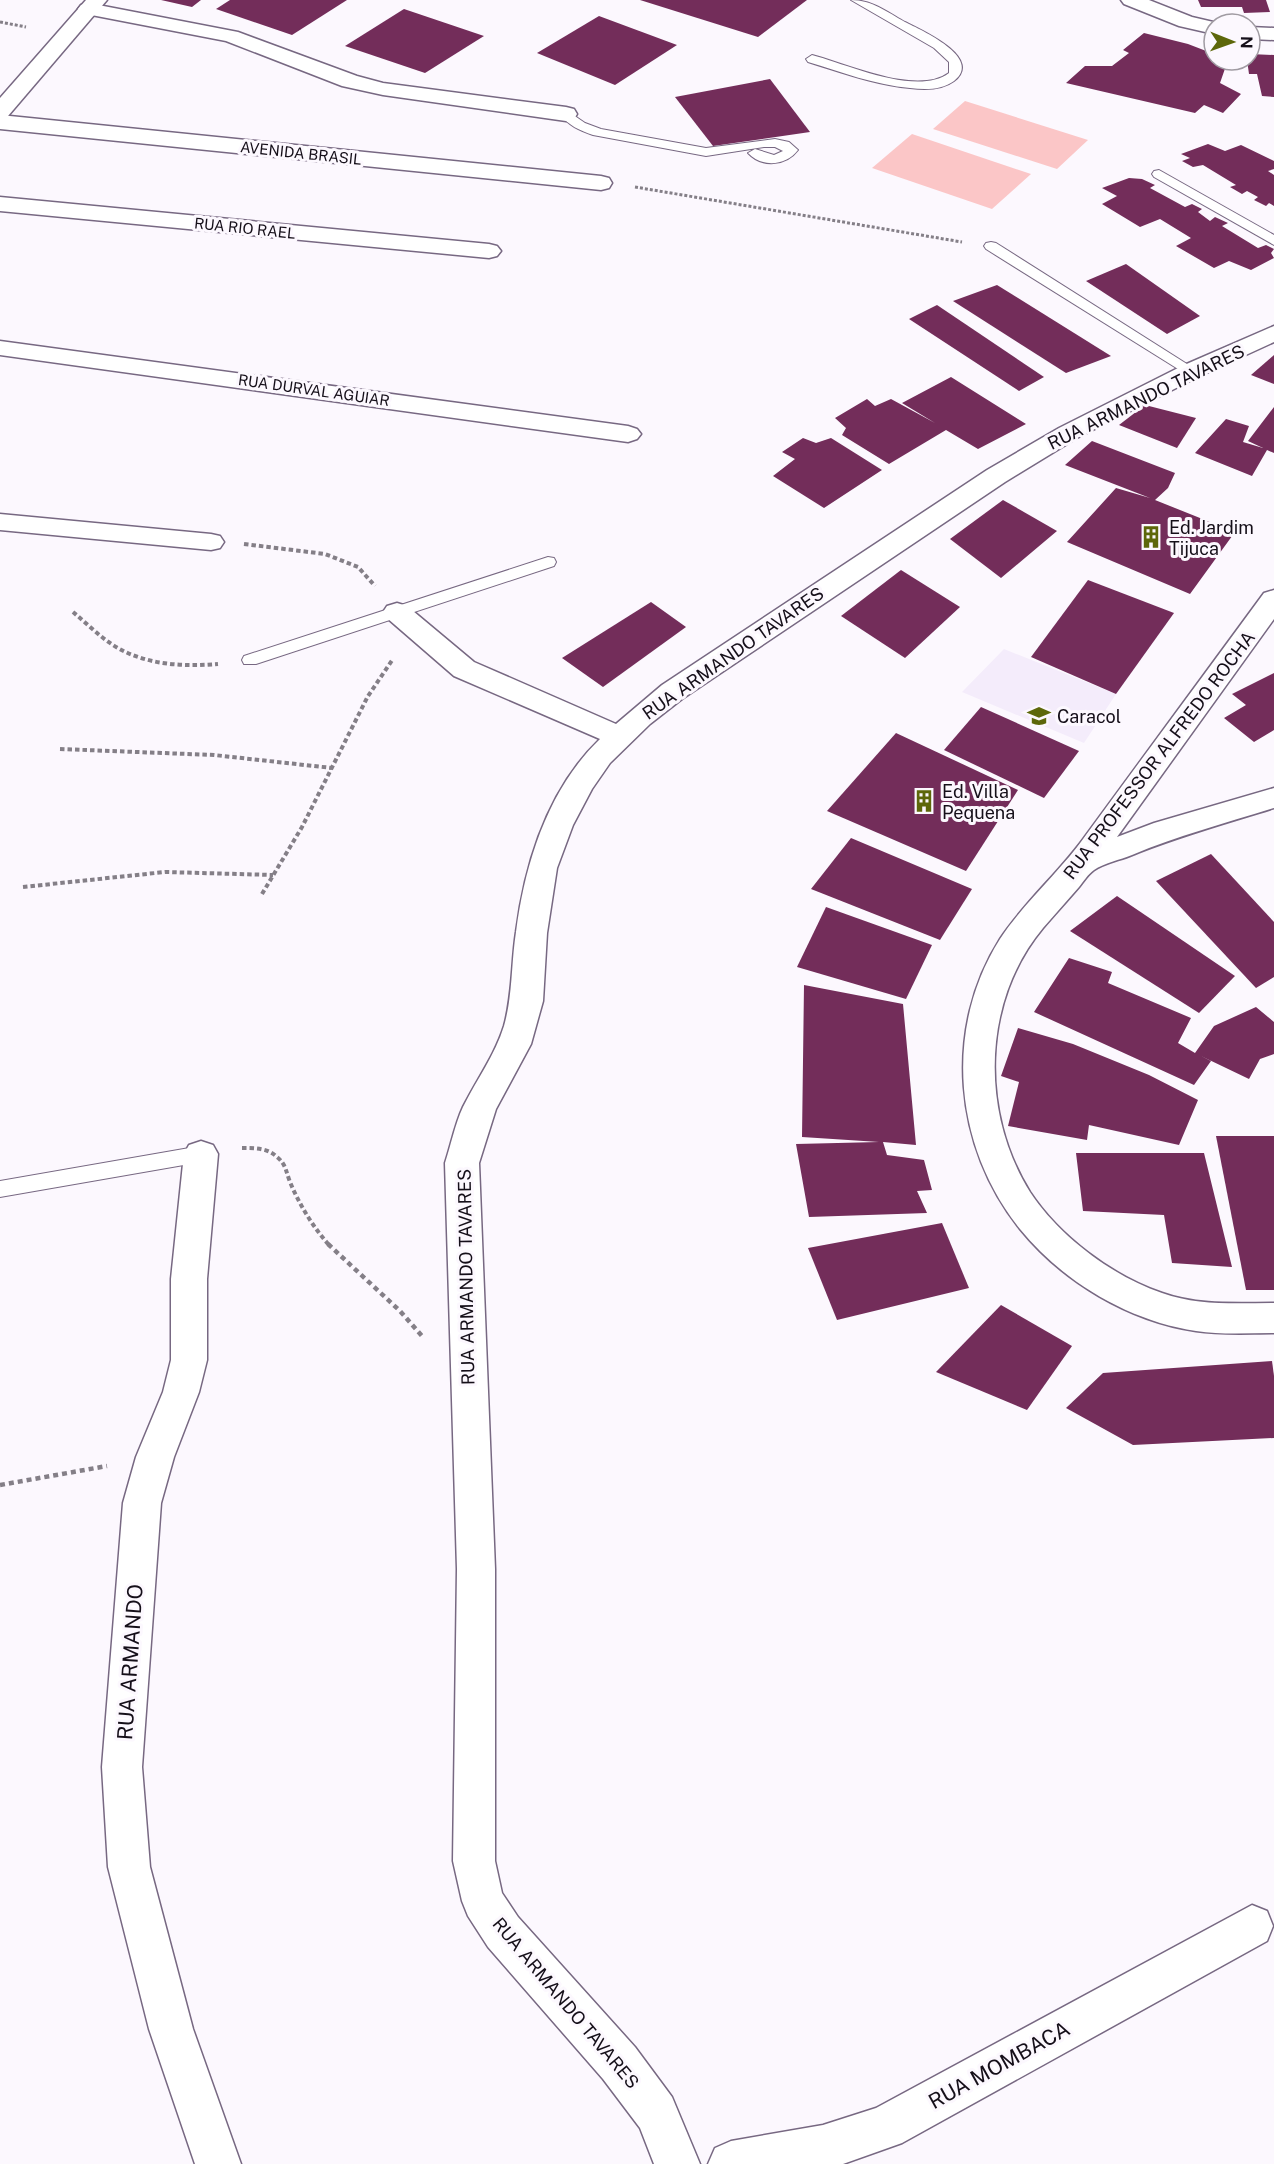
<svg xmlns="http://www.w3.org/2000/svg" width="1274" height="2164" font-family="'Public Sans',sans-serif">
<style>
.built{fill:#f4ecfb}
.green{fill:#fbc6c7}
.building{fill:#732d5a}
.lines{fill:none;stroke-linecap:round;stroke-linejoin:round}
.service-casing{stroke:#776882;stroke-width:2}
.minor-casing{stroke:#776882;stroke-width:3}
.tertiary-casing{stroke:#776882;stroke-width:3}
.path-far2{stroke:#847f87;stroke-width:3;stroke-dasharray:3 2;stroke-linecap:butt}
.path-far1{stroke:#847f87;stroke-width:4;stroke-dasharray:4.5 3;stroke-linecap:butt}
.path{stroke:#847f87;stroke-width:4.5;stroke-dasharray:5 4;stroke-linecap:butt}
.service{fill:#fff;fill-rule:evenodd}
.minor{fill:#fff;fill-rule:evenodd}
.tertiary{fill:#fff;fill-rule:evenodd}
.labels{text-anchor:middle;dominant-baseline:central;stroke-width:6;stroke-linejoin:round;paint-order:stroke}
.far-street-label{font-size:15px;fill:#150f19;stroke:#fcf8fe}
.street-label{font-size:18px;fill:#150f19;stroke:#fcf8fe}
.poi-label{font-size:18px;fill:#150f19;stroke:#fcf8fe;text-anchor:start}
.near-street-label{font-size:21px;fill:#150f19;stroke:#fcf8fe}
</style>
<rect width="100%" height="100%" fill="#fcf8fe"/>
<polygon class="built" points="1004,649 1116,694 1084,743 962,692"/>
<g class="green">
<polygon points="965,101 1088,140 1057,169 933,129"/>
<polygon points="912,134 1031,174 992,209 872,168"/>
</g>
<g class="building">
<polygon points="161,0 201,0 192,7"/>
<polygon points="230,0 347,0 292,35 216,9"/>
<polygon points="640,0 807,0 758,37"/>
<polygon points="1198,0 1266,0 1270,12 1244,13 1242,7 1201,7"/>
<polygon points="404,9 484,36 425,73 345,46"/>
<polygon points="599,16 677,45 615,85 537,53"/>
<polygon points="1144,33 1188,44 1214,54 1214,60 1228,60 1220,83 1241,94 1223,113 1204,105 1195,113 1066,83 1085,66 1112,66 1129,53 1123,50"/>
<polygon points="1250,54 1274,55 1274,97 1262,96 1257,74 1249,74 1247,60 1250,60"/>
<polygon points="770,79 810,132 713,146 675,97"/>
<polygon points="1208,144 1225,151 1241,145 1274,161 1274,169 1268,171 1274,175 1274,206 1269,203 1266,206 1254,200 1258,197 1247,191 1242,194 1230,187 1236,185 1203,165 1193,167 1182,161 1190,158 1181,154"/>
<polygon points="1129,178 1142,179 1155,185 1150,188 1185,207 1192,204 1202,209 1198,212 1210,221 1215,217 1228,223 1222,226 1258,248 1266,245 1274,249 1271,253 1274,258 1251,270 1229,261 1214,268 1176,246 1191,238 1160,219 1140,227 1102,204 1117,196 1102,188"/>
<polygon points="1126,264 1200,316 1167,334 1086,281"/>
<polygon points="997,285 1111,356 1066,373 953,301"/>
<polygon points="937,305 1044,377 1019,391 909,319"/>
<polygon points="1274,355 1274,384 1251,375"/>
<polygon points="951,377 1026,424 978,449 946,430 889,464 842,435 846,428 835,418 867,399 875,406 891,399 935,423 902,403"/>
<polygon points="1145,405 1196,418 1177,448 1119,425"/>
<polygon points="1274,407 1274,453 1267,450 1252,476 1195,453 1226,419 1249,426 1243,442 1263,448 1248,441"/>
<polygon points="803,438 816,443 831,438 882,470 824,508 773,476 795,459 782,452"/>
<polygon points="1092,441 1175,473 1168,488 1155,500 1235,532 1190,594 1067,542 1116,488 1150,498 1065,465"/>
<polygon points="1003,500 1057,531 1001,578 950,539"/>
<polygon points="901,570 960,607 905,658 841,616"/>
<polygon points="1088,580 1174,613 1116,694 1031,657"/>
<polygon points="651,602 686,627 603,687 562,658"/>
<polygon points="1274,673 1274,730 1254,742 1224,718 1246,705 1232,694"/>
<polygon points="981,707 1079,751 1044,798 944,750"/>
<polygon points="896,733 1018,790 966,871 827,811"/>
<polygon points="851,838 972,889 940,940 811,889"/>
<polygon points="1211,854 1274,922 1274,977 1256,988 1156,881"/>
<polygon points="1117,896 1235,976 1199,1013 1070,931"/>
<polygon points="826,907 932,945 906,999 797,967"/>
<polygon points="1069,958 1112,972 1108,983 1191,1018 1178,1043 1195,1053 1214,1026 1256,1007 1274,1022 1274,1054 1260,1059 1249,1079 1201,1056 1211,1061 1194,1085 1034,1012"/>
<polygon points="804,985 903,1004 916,1145 883,1142 887,1155 924,1160 932,1190 917,1191 927,1213 809,1217 796,1144 879,1142 802,1137"/>
<polygon points="1018,1028 1073,1044 1149,1075 1198,1100 1179,1145 1089,1125 1087,1140 1008,1126 1019,1082 1001,1076"/>
<polygon points="1216,1136 1274,1136 1274,1290 1246,1290"/>
<polygon points="1076,1153 1204,1153 1232,1267 1172,1263 1164,1215 1083,1211"/>
<polygon points="942,1223 969,1288 837,1320 808,1248"/>
<polygon points="1001,1305 1072,1346 1027,1410 936,1372"/>
<polygon points="1272,1361 1274,1376 1274,1438 1133,1445 1066,1408 1103,1373"/>
</g>
<g class="lines">
<g class="service-casing">
<g id="service">
<path d="M851 0C872 0 887 12 905 22 921 30 984 58 954 81 942 90 925 90 910 88 875 85 841 72 808 62L806 59 812 55C847 64 917 97 949 73V62L934 48Z"/>
<path d="M566 110 585 123 601 129 706 148 775 139 789 142 798 150C786 166 762 168 748 153L755 149 774 155 783 151 775 147H764L706 156 593 135C579 130 569 126 560 114L561 111Z"/>
<polygon points="1159,170 1274,235 1274,245 1154,177 1152,174 1154,171"/>
<polygon points="991,242 996,243 1198,371 1196,374 1186,374 986,249 984,246 986,243"/>
<polygon points="548,557 554,558 556,562 554,566 256,664 244,664 242,660 244,656"/>
<polygon points="201,1146 208,1148 211,1154 208,1160 201,1162 0,1197 0,1181"/>
</g>
</g>
<g class="minor-casing">
<g id="minor">
<polygon points="88,3 238,32 357,76 383,83 566,107 574,109 577,114 574,119 566,121 383,95 342,86 226,41 81,13 78,9 81,5"/>
<polygon points="0,115 601,176 609,178 612,183 609,188 601,190 0,129"/>
<polygon points="0,197 489,244 497,246 501,251 497,256 489,258 0,211"/>
<path d="M1274 326V342L1200 376 1077 438 1005 482 682 699 650 724 610 763 592 789 573 825 557 868 547 933 543 1001 531 1044 496 1109 479 1163 495 1569V1861L502 1893 518 1917 635 2047 672 2097 700 2164H654L640 2128 603 2079 488 1947 468 1916 462 1901 453 1861 457 1569 445 1163C451 1145 455 1124 463 1107 477 1079 495 1055 504 1026 513 994 511 964 516 932 525 863 548 789 600 739L454 676 387 618 383 612 387 606 397 603 407 606 474 662 616 724 662 685 987 470 1059 428 1182 366Z"/>
<polygon points="0,341 628,426 637,429 641,434 637,439 628,442 0,355"/>
<polygon points="0,514 211,534 220,536 224,542 220,548 211,550 0,530"/>
<path d="M1274 590V619L1117 837 1154 823 1274 788V808C1226 823 1178 836 1132 855 1120 860 1104 863 1094 870 1088 874 1083 882 1079 887 1067 901 1055 914 1043 928 982 1001 980 1112 1030 1192 1059 1236 1112 1276 1162 1293 1198 1306 1236 1303 1274 1303V1333C1248 1333 1222 1335 1196 1331 1129 1321 1063 1282 1020 1229 954 1147 943 1029 1000 939 1025 901 1060 872 1086 835 1145 754 1205 674 1264 593Z"/>
<polygon points="201,1141 213,1145 218,1154 207,1279 207,1360 199,1392 174,1457 161,1503 142,1767 150,1867 193,2029 241,2164 195,2164 149,2029 108,1867 102,1767 123,1503 136,1457 163,1392 171,1360 171,1279 184,1154 189,1145"/>
<polygon points="1252,1905 1267,1911 1273,1926 1267,1941 902,2143 843,2164 708,2164 715,2148 731,2141 823,2125 876,2108"/>
</g>
</g>
<g class="tertiary-casing">
<g id="tertiary">
<polygon points="86,0 107,0 8,116 0,118 0,98"/>
<polygon points="1121,0 1149,0 1192,17 1222,24 1214,24 1214,34 1179,26 1124,4"/>
<polygon points="1250,27 1274,28 1274,40 1250,39"/>
</g>
</g>
<g class="path-far2">
<polyline points="0,22 26,27"/>
<polyline points="635,187 962,242"/>
</g>
<g class="path-far1">
<polyline points="244,544 325,554 358,567 375,586"/>
<path d="M73 612C86 623 99 636 113 645 144 665 183 667 218 664"/>
<polyline points="60,749 214,755 332,768"/>
<polyline points="23,887 165,872 273,875"/>
<polyline points="262,894 302,827 368,696 393,659"/>
<path d="M242 1148C255 1148 268 1148 277 1157 286 1164 286 1172 290 1182 299 1204 313 1227 329 1245"/>
</g>
<g class="path">
<polyline points="328,1244 400,1311 422,1336"/>
<polyline points="0,1485 107,1466"/>
</g>
<use href="#service" class="service"/>
<use href="#minor" class="minor"/>
<use href="#tertiary" class="tertiary"/>
</g>
<defs>
<g id="building-bare" transform="scale(1.8)"><path d="M-4-6H4V6H1V3H-1V6H-4ZM-2.5-4.3h1.7v1.8h-1.7ZM.8-4.3h1.7v1.8H.8ZM-2.5-1h1.7V.8h-1.7ZM.8-1h1.7V.8H.8Z" fill="#5d670a" stroke="#fcf8fe" stroke-width="2.5" paint-order="stroke"/></g>
<g id="school-bare" transform="scale(1.8)"><path d="M0-5L7-2L0 1L-7-2ZM-4 1L0 2.5L4 1V4Q0 6-4 4Z" fill="#5d670a" stroke="#fcf8fe" stroke-width="2.5" paint-order="stroke"/></g>
</defs>
<g fill-rule="evenodd">
<use href="#building-bare" x="1151" y="537"/>
<use href="#school-bare" x="1039" y="716"/>
<use href="#building-bare" x="924" y="801"/>
</g>
<g class="labels">
<g class="far-street-label">
<text transform="translate(301 153) rotate(6)">AVENIDA BRASIL</text>
<text transform="translate(245 228) rotate(6)">RUA RIO RAEL</text>
<text transform="translate(314 390) rotate(8)">RUA DURVAL AGUIAR</text>
</g>
<g class="street-label">
<text transform="translate(1146 397) rotate(-26)">RUA ARMANDO TAVARES</text>
<text transform="translate(733 653) rotate(-35)">RUA ARMANDO TAVARES</text>
<text transform="translate(1159 755) rotate(-53)">RUA PROFESSOR ALFREDO ROCHA</text>
<text transform="translate(466 1277) rotate(-91)">RUA ARMANDO TAVARES</text>
<text transform="translate(566 2003) rotate(50)">RUA ARMANDO TAVARES</text>
</g>
<g class="poi-label">
<text x="1169" y="527">Ed. Jardim<tspan x="1169" dy="21">Tijuca</tspan></text>
<text x="1057" y="716">Caracol</text>
<text x="942" y="791">Ed. Villa<tspan x="942" dy="21">Pequena</tspan></text>
</g>
<g class="near-street-label">
<text transform="translate(130 1662) rotate(-86)">RUA ARMANDO</text>
<text transform="translate(999 2065) rotate(-29)">RUA MOMBACA</text>
</g>
</g>
<g transform="translate(1232 42) rotate(91)"><circle r="28" fill="#fcf8fe" stroke="#a09ba2" stroke-width="1.5"/>
<path d="M0-4.5L10 22L0 15L-10 22Z" fill="#5d670a"/>
<text y="-9" font-size="16" font-weight="bold" text-anchor="middle" fill="#150f19">N</text>
</g>
</svg>
